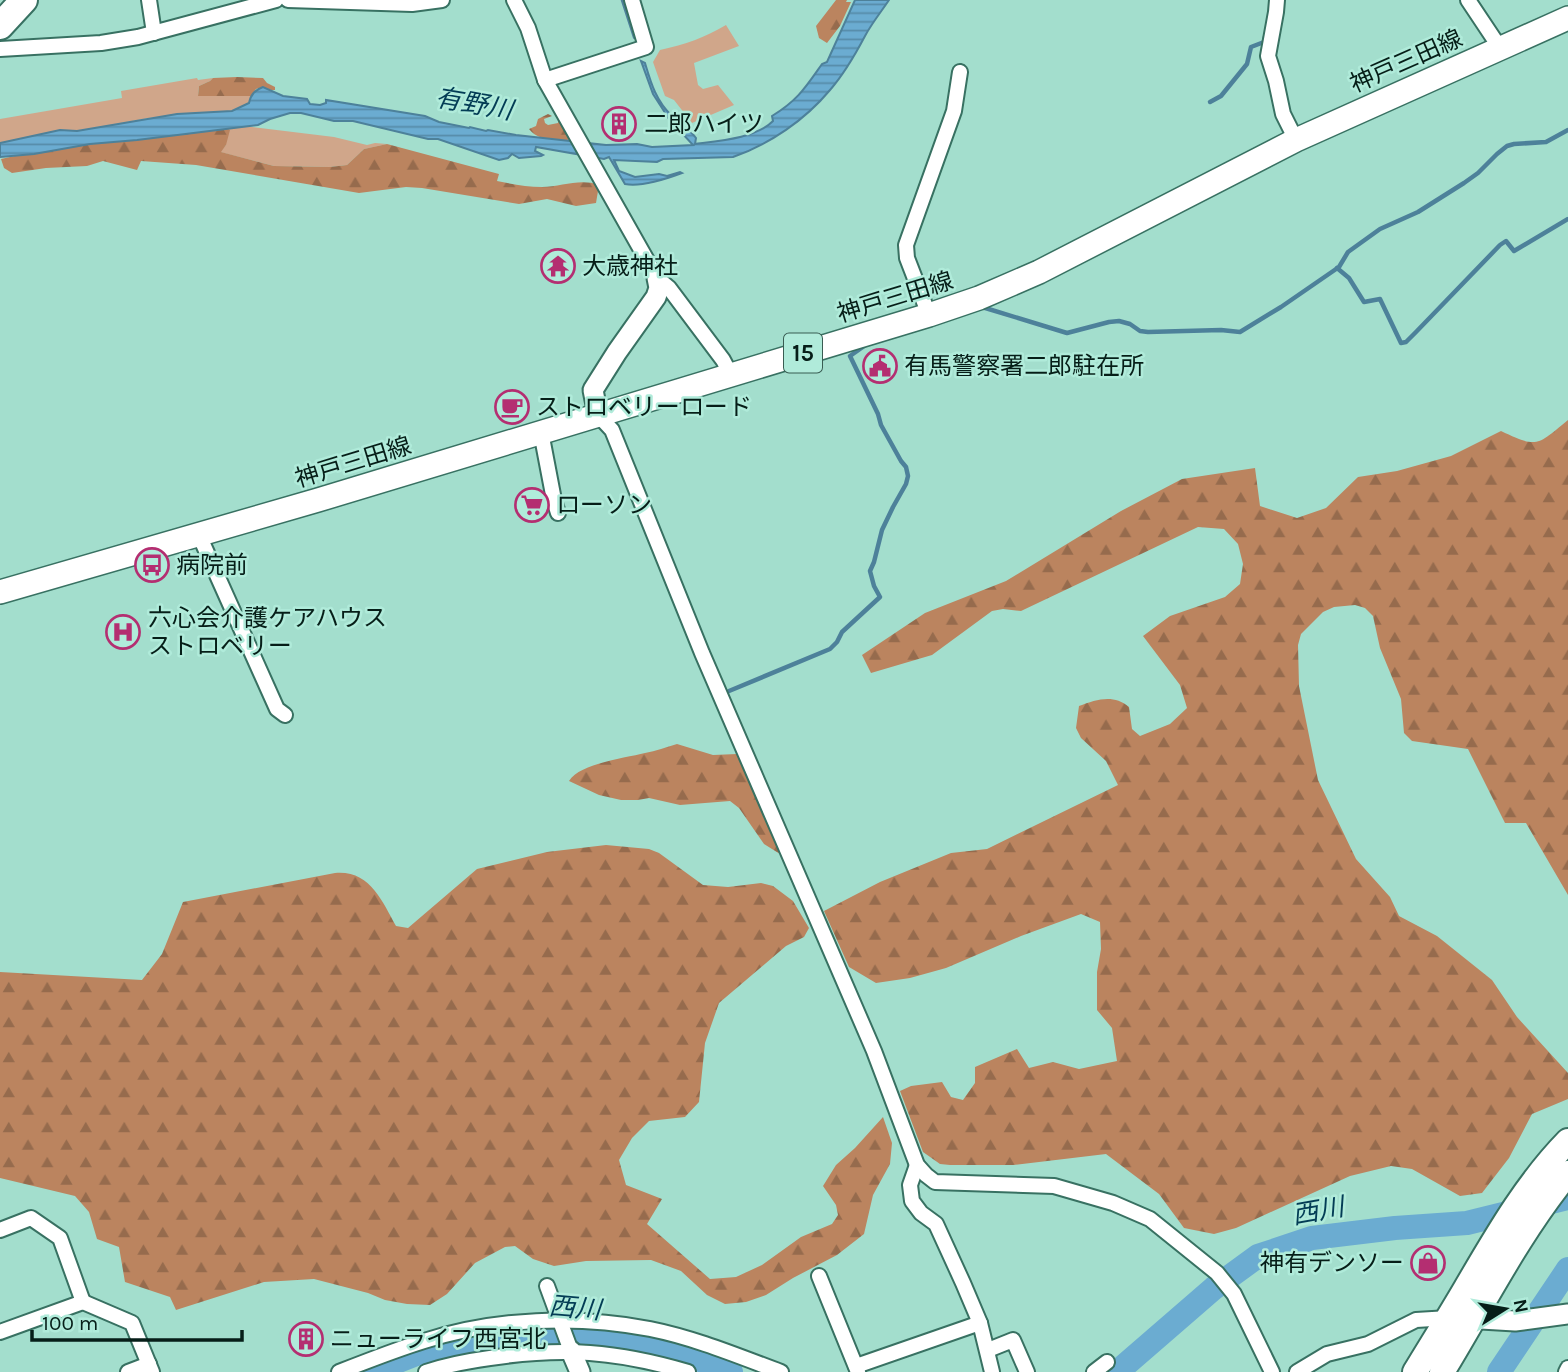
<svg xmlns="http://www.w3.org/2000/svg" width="1568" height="1372" font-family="Karla,'Noto Sans JP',sans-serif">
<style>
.grass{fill:#d0a68a}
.forest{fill:url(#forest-firs)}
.water{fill:url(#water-rules);stroke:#4d819a;stroke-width:2}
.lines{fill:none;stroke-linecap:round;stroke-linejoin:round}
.stream{stroke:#4d819a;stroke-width:4.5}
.river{stroke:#6bacd1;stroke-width:24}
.minor-casing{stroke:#387162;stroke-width:18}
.tertiary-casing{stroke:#387162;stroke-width:23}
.primary-casing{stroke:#387162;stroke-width:26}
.trunk-casing{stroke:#387162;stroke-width:28}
.motorway-casing{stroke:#387162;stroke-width:30}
.minor{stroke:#fff;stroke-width:14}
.tertiary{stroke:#fff;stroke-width:19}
.primary{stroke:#fff;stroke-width:23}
.trunk{stroke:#fff;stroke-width:24}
.motorway{stroke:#fff;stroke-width:26}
.labels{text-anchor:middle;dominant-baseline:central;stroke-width:5;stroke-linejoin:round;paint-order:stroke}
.shield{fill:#b0ebda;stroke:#395c52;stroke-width:2}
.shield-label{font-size:23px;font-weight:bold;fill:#061e18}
.street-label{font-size:24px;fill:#061e18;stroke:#b0ebda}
.poi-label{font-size:24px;fill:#061e18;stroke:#b0ebda;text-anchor:start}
.water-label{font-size:26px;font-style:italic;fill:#033c55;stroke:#b0ebda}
</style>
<defs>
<pattern id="forest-firs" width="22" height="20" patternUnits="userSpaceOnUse" patternTransform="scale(1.75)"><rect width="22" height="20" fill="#bb845f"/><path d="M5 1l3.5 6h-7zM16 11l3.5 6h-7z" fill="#966b4d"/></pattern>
<pattern id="water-rules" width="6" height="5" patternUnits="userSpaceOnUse" patternTransform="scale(1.75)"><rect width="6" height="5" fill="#6bacd1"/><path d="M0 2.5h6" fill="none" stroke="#568ba9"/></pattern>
</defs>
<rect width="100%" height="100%" fill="#a3decd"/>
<g class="grass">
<path d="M726 25 739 46 694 63 698 85 703 89 718 85 734 105 692 123 674 100 665 96 653 62 660 50C686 44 704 38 726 25Z"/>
<polygon points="197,78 198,80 213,78 210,81 199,86 198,96 251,96 249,103 232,111 149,118 77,131 60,130 0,143 0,119 122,98 121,91"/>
<polygon points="244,126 334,137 367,145 375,143 387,144 364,149 347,165 330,167 274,166 220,152 226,145 225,128"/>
</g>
<g class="forest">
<polygon points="836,0 847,0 846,2 851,2 840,26 827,43 819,38 816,26"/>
<polygon points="237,77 263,78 267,83 275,87 275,90 271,90 263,87 256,89 251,96 198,96 199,86 210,81 213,78"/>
<path d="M548 114 552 116 544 119 545 123 548 125 558 123 559 117 571 139C559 143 537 140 529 129L536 126 538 119Z"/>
<path d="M222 126 230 130 226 145 221 152 274 166 330 167 347 165 364 149 387 144 499 174 497 181C512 184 527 187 542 187 561 187 580 178 599 185L596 203 576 206 547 199 519 204 422 188 406 187 359 193 196 165 141 161 137 170 103 161 87 166 46 168 12 173 4 168 1 159 83 141Z"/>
<path d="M1568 420V895L1526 823H1505L1468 749 1412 741 1404 733 1401 699 1380 648 1373 616 1365 608 1355 605 1334 607 1323 612 1301 634 1298 645 1299 686 1318 780 1356 859 1390 897 1399 916 1437 936 1492 980 1517 1017 1568 1073V1099L1532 1114 1509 1158 1482 1193 1460 1196 1412 1169 1391 1166 1350 1176 1236 1228 1214 1234 1184 1228 1159 1194 1106 1154 1013 1165H950L940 1164 923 1152 900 1091 911 1086 942 1082 951 1097 963 1100 975 1083V1067L1017 1049 1029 1068 1053 1062 1079 1069 1117 1061 1112 1028 1097 1010V972L1101 949 1100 922 1081 914 1021 936 946 968 910 978 876 983 849 967 824 911 880 882 951 853 987 849 1118 785 1106 761 1081 738 1076 728 1079 706C1097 699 1114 694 1129 707L1132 729 1140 736 1170 724 1187 708 1180 685 1143 636 1170 616 1225 597 1240 584 1243 564 1238 544 1224 529 1198 527 1021 611 1003 609 992 611 932 655 871 673 862 655 925 613 1006 581 1121 511 1182 479 1255 468 1260 506 1297 518 1326 508 1358 477 1397 471 1451 456 1501 431C1539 449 1537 445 1568 420Z"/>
<path d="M677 744 713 755 737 754 780 854 764 844 739 808 730 801 680 805 649 798 638 800H621L599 795 569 781C580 763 626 758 645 753 656 751 666 747 677 744Z"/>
<path d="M606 845 649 849 659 853 703 885 728 887 761 883 773 886 793 901 809 928 804 937 786 946 719 1003 705 1043 699 1102 685 1117 649 1121 632 1138 619 1160 626 1185 662 1199 647 1224 710 1279 736 1277 762 1265 801 1237 832 1224 838 1215 836 1205 823 1186 836 1165 855 1148 883 1117 892 1143 890 1164 873 1195 864 1234 837 1255 793 1278 766 1295 746 1302 725 1304 707 1295 681 1271 651 1260 586 1261 554 1266 533 1259 515 1246 505 1247 475 1263 447 1294 430 1305 407 1304 385 1300 368 1293 314 1279 264 1282 176 1310 170 1297 125 1282 119 1247 97 1239 89 1212 75 1196 0 1178V972L142 980 162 954 183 902 335 873C370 870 382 901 396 926L408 928 477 869 547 852Z"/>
</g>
<path class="water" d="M855 0H889C881 12 872 23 865 36 855 55 844 74 830 90 805 120 770 144 733 157L663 159 657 162 614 160 619 171 635 177 659 174 667 176 680 172 682 173C666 179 641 187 625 184L609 157 604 159 536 147 535 151 543 155 541 156 519 158 512 154 508 158 499 160 438 139H428L353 121H334L301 113H290L270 119 258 125 137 140 90 144 34 154 0 157V143L60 130 77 131 177 114 232 111 249 103C251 94 255 90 263 87L283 96 307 99 310 104 320 105 326 103V100L425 116 439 122 469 128 470 127 486 131 488 130 516 135 606 145 637 144 652 147 693 145 669 119 653 94 641 61 645 63C651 83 656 101 672 116 680 124 690 130 696 138L695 144C718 141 757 138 773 121L772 116C798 100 805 88 822 64L827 62Z"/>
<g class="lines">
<g class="stream">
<polyline points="623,0 635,37"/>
<polyline points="1210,102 1221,96 1247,64 1251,47 1264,42 1265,37"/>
<polyline points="1337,268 1349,278 1364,302 1380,299 1401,343 1406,342 1416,332 1500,245 1506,241 1514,251 1568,219"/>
<polyline points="982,307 1067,333 1109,322 1119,321 1130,324 1140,331 1148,332 1221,330 1240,332 1281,307 1339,267 1348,252 1380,229 1418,212 1464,183 1478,173 1497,154 1507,146 1514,144 1546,142 1568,130"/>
<polyline points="729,691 830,649 837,642 842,632 880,597 874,586 870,571 874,562 882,530 893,507 906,484 908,476 906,467 901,461 881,425 878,414 850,356 867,344"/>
</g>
<g class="river">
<polyline points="371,1372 416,1354 447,1345 543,1333 587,1336 675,1350 731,1372"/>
<polyline points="1117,1372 1214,1288 1258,1256 1312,1238 1395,1228 1467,1223 1568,1198"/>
<polyline points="1499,1372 1568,1269"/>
</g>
<g class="minor-casing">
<g id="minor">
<polyline points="149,0 154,33"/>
<polyline points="288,0 412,4 442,0"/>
<polyline points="514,0 528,28 545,80 657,278 669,288 723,360 731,375"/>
<polyline points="1277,0 1276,12 1268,56 1276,81 1283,114 1296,140"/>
<polyline points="1468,0 1500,48"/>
<polyline points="0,49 101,43 138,37 276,0"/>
<polyline points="545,80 646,47 632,0"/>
<polyline points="929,315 907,258 906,245 954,111 960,72"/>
<polyline points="598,415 612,430 702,653 874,1051 917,1165 926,1175 935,1182 1054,1186 1113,1203 1150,1219 1217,1273 1234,1294 1272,1372"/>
<polyline points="541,432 554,500 558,513"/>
<polyline points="199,535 277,709 285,715"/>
<polyline points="917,1165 910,1185 912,1201 921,1213 936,1224 963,1283 980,1323 992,1372"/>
<polyline points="0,1230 31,1218 60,1238 83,1302"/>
<polyline points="819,1276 858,1372"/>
<polyline points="547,1286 571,1351"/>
<polyline points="0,1332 83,1302 132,1323 152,1372"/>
<polyline points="988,1350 1013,1340 1027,1372"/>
<polyline points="856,1366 980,1323"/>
<polyline points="128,1372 149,1364"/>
<path d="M339 1372C367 1361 395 1350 424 1341 495 1318 577 1315 650 1329 695 1338 738 1356 781 1372"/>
<path d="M426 1372C447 1365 468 1361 490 1358 563 1347 617 1351 688 1372"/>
<polyline points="1094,1372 1107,1362"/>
<polyline points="1297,1372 1327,1354 1368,1344 1416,1320 1449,1318"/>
<polyline points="1566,1372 1568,1368"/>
</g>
</g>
<g class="tertiary-casing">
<g id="tertiary">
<polyline points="598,415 593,390 617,352 656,297 659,288 657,278"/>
<polyline points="1464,1318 1515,1321 1568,1314"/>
<polyline points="571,1351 580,1372"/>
</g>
</g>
<g class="primary-casing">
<polyline id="primary" points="0,592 318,500 929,315 979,298 1039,272 1296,140 1568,18"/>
</g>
<g class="trunk-casing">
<g id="trunk">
<path d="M1415 1372C1432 1344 1449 1317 1466 1288 1496 1237 1526 1184 1568 1141"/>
<path d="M1442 1372C1483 1305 1518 1234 1568 1173"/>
</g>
</g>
<g class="motorway-casing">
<polyline id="motorway" points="0,26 24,0"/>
</g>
<use href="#minor" class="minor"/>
<use href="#tertiary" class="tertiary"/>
<use href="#primary" class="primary"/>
<use href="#trunk" class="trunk"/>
<use href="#motorway" class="motorway"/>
</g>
<defs>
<g id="building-ring" transform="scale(1.75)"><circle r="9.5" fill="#b0ebda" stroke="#b42e71" stroke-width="1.5"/><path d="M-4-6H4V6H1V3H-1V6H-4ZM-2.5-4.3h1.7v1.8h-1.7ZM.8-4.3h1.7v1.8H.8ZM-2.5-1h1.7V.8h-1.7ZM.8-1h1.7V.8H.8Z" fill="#b42e71"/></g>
<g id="temple-ring" transform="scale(1.75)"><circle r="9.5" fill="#b0ebda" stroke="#b42e71" stroke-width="1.5"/><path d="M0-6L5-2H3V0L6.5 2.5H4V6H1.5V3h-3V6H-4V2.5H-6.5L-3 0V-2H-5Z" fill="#b42e71"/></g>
<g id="civic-ring" transform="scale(1.75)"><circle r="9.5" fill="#b0ebda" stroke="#b42e71" stroke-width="1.5"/><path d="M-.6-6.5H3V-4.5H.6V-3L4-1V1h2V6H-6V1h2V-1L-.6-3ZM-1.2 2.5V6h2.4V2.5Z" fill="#b42e71"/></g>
<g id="cafe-ring" transform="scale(1.75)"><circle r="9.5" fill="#b0ebda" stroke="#b42e71" stroke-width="1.5"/><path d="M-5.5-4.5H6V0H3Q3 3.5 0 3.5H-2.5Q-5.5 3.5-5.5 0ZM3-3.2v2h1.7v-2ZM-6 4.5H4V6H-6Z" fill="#b42e71"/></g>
<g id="supermarket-ring" transform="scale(1.75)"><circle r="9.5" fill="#b0ebda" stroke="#b42e71" stroke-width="1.5"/><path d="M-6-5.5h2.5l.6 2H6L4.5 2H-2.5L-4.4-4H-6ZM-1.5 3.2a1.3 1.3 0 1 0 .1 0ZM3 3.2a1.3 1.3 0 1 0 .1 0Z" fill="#b42e71"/></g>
<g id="bus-ring" transform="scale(1.75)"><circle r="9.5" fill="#b0ebda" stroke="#b42e71" stroke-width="1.5"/><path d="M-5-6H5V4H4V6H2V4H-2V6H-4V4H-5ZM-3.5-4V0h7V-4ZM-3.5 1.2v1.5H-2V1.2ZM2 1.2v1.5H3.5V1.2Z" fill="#b42e71"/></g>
<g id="hospital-ring" transform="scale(1.75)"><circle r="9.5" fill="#b0ebda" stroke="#b42e71" stroke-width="1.5"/><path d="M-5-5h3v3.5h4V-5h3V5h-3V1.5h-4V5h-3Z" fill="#b42e71"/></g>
<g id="shop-ring" transform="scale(1.75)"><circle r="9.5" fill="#b0ebda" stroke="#b42e71" stroke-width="1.5"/><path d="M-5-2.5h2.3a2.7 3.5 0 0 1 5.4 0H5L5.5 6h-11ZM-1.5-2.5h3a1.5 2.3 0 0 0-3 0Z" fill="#b42e71"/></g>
</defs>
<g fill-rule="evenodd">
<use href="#building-ring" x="619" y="124"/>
<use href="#temple-ring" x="558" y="266"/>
<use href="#civic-ring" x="880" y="366"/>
<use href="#cafe-ring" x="512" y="407"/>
<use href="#supermarket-ring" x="532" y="505"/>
<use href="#bus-ring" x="152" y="565"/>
<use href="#hospital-ring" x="123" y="632"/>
<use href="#shop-ring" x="1428" y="1263"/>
<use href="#building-ring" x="306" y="1339"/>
</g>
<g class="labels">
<rect class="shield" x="784" y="333.5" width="38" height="39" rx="5"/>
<g class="shield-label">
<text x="803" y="353">15</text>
</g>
<g class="street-label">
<text transform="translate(1406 61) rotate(-24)">神戸三田線</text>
<text transform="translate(895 297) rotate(-17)">神戸三田線</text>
<text transform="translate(353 462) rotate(-17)">神戸三田線</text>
</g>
<g class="poi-label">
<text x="644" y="124">二郎ハイツ</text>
<text x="582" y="266">大歳神社</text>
<text x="904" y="366">有馬警察署二郎駐在所</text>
<text x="536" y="407">ストロベリーロード</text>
<text x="556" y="505">ローソン</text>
<text x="176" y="565">病院前</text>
<text x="148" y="618">六心会介護ケアハウス<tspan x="148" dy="28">ストロベリー</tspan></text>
<text x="1404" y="1263" text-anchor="end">神有デンソー</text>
<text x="330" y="1339">ニューライフ西宮北</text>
</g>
<g class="water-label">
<text transform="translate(474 104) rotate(10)">有野川</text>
<text transform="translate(1318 1211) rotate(-10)">西川</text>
<text transform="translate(575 1308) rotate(5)">西川</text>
</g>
</g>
<g transform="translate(1505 1309) rotate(79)" stroke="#b0ebda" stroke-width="5" paint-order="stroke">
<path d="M0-5L12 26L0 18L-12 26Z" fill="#061e18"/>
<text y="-10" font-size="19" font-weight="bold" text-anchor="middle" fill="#061e18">N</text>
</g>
<path d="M32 1330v10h210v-10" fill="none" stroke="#061e18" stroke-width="3.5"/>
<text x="42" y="1330" font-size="21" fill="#061e18" stroke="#b0ebda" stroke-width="5" paint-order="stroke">100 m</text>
</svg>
